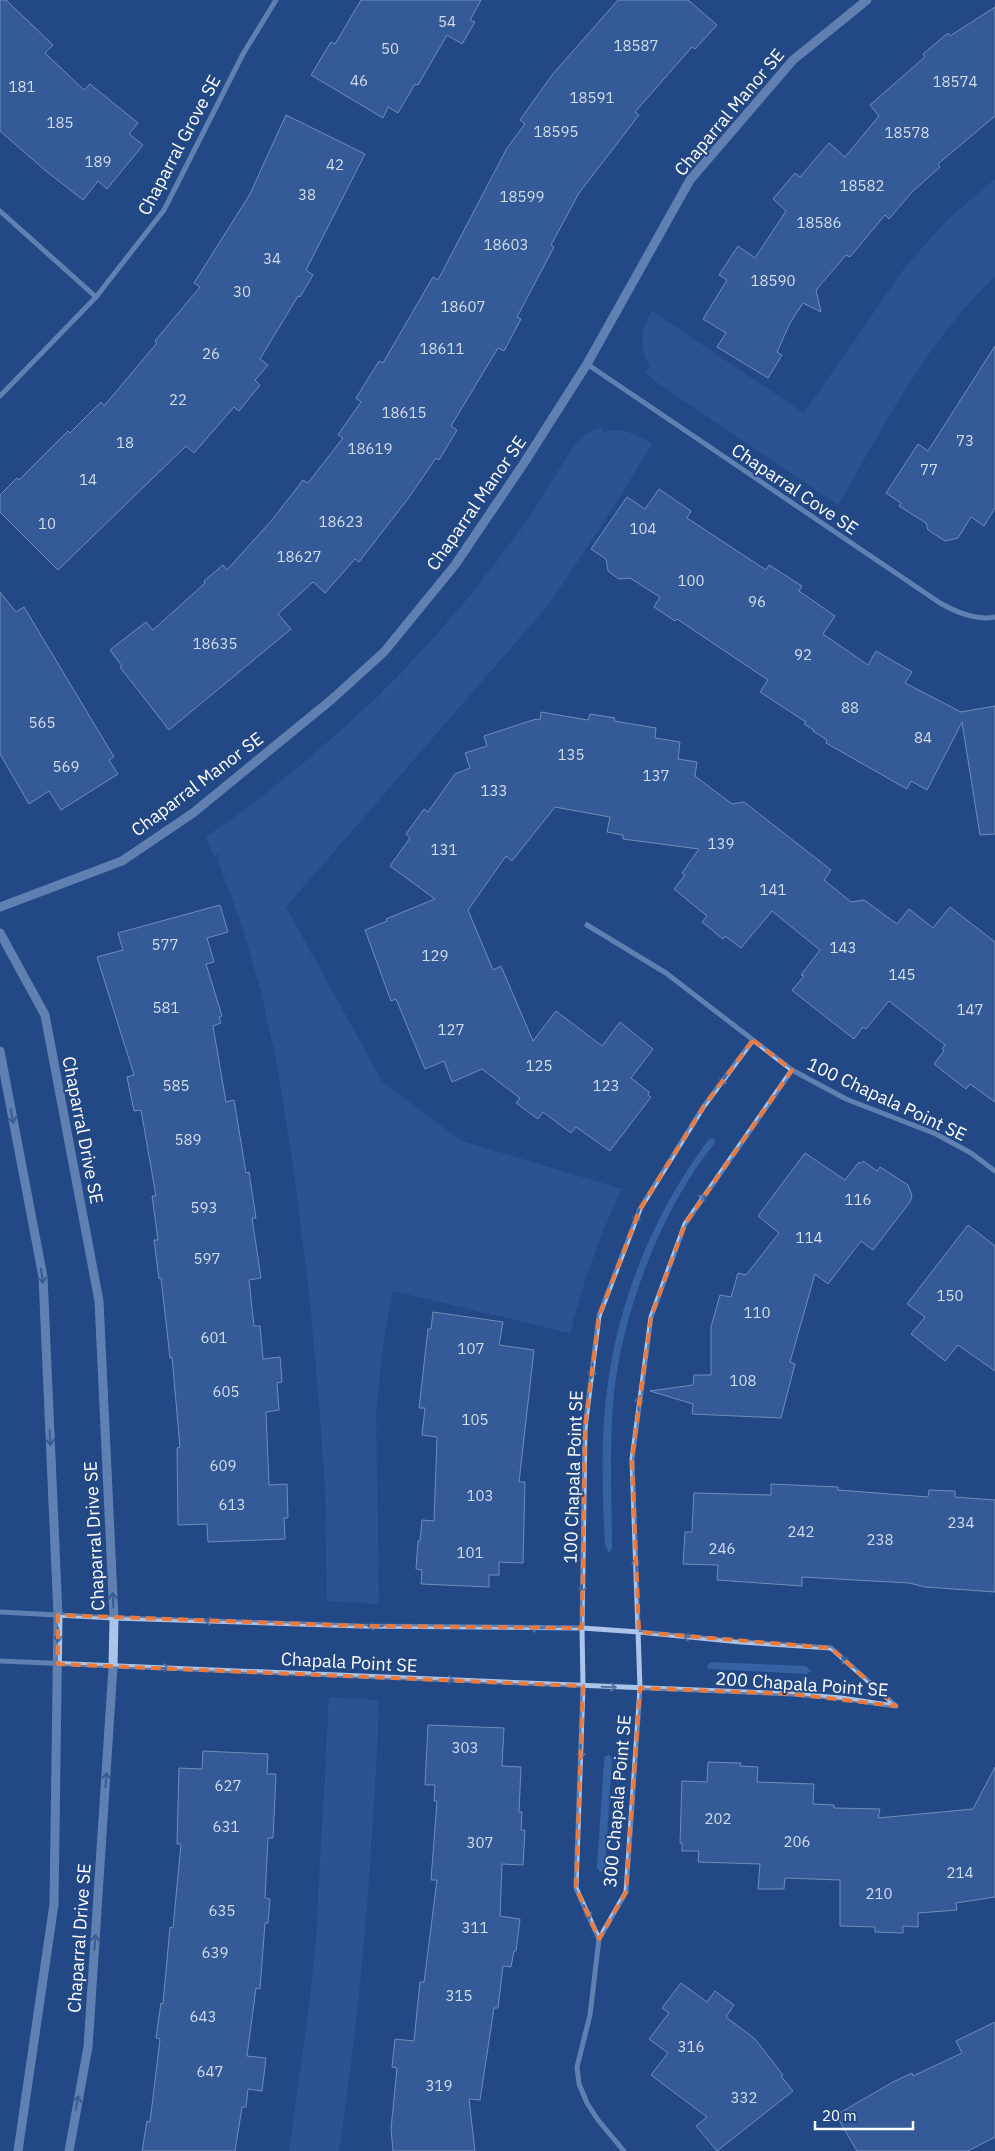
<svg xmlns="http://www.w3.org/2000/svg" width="995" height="2151" font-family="'IBM Plex Sans',sans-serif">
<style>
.green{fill:#3661a2}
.building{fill:#4b71ad;stroke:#cfdff7}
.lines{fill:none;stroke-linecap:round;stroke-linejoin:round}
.minor{stroke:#abc4e9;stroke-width:5}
.tertiary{stroke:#abc4e9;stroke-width:9}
.oneway{stroke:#5273a8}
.marked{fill:none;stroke:#ed7a3d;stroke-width:4;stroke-dasharray:10 6;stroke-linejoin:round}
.labels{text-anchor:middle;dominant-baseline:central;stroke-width:4;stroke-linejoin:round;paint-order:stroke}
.number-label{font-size:15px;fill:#d2dcea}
.street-label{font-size:18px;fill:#fff;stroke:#224885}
</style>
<rect width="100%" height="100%" fill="#224885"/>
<g class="green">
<path d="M995 179V276C924 345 887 421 838 505L656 382 645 372 650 366C638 348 641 330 652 311L804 413 906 266 947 220Z"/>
<path d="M602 427 603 432C623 427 635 434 652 444L606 519 549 604 286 907 382 1081 462 1141 622 1189C599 1236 583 1283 570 1333L393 1291 384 1338 376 1414 379 1604 327 1601 325 1489 319 1402 310 1302 294 1172 278 1070 261 991 242 926 217 858 219 856 217 854 214 856 206 837C321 757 422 663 505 550 523 527 539 503 554 478 562 466 569 451 579 440 586 434 593 429 602 427Z"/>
<path d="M712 1138 715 1140V1143C660 1210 619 1320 613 1406 609 1453 612 1500 612 1547L611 1551 608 1552 605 1545C603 1503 601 1461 604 1420 611 1318 648 1220 709 1139Z"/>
<polygon points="712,1662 806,1666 811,1671 807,1674 709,1669 707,1666 708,1664"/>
<path d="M329 1697 379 1700C373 1851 362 2001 339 2151H289L310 1999 316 1937Z"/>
<polygon points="609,1755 612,1759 605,1868 604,1871 600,1872 597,1867 604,1761 605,1756"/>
</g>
<g class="building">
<polygon points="0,0 6,0 53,45 45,53 84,90 90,84 138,123 129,134 143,145 107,189 98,181 83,200 46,171 0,131"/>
<polygon points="361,0 481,0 470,20 475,22 462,44 447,35 418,85 415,84 398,113 388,107 383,118 311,75 331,42 335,44"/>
<polygon points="618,0 688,0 717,25 695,49 692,47 635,112 639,115 579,193 551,245 554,247 517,317 521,319 504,351 498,348 451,426 457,430 439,460 436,458 410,496 359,562 355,559 325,593 313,582 278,614 291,629 169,730 120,667 122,666 110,650 146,622 153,630 205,583 204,581 223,565 227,570 272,520 303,480 308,483 343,438 338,435 361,402 356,398 379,361 383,363 433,277 438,280 507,148 525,124 520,120 552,75"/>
<polygon points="995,7 995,116 938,164 940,167 912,192 889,219 885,215 850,257 846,255 816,290 821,312 803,303 790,323 777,352 782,355 768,378 717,347 726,333 703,319 727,280 719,275 738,246 755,258 786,211 773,199 795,173 800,177 829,143 845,157 879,116 870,105 925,57 923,54 948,33 950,36"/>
<polygon points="286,115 365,154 306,270 313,275 300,297 298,296 260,359 268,365 255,380 260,385 239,411 234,407 194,453 186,446 58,570 0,512 0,495 17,478 19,480 68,431 70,433 101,402 104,406 157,343 155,341 200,287 194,283 250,194"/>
<polygon points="995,346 995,508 984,526 971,517 958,538 945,541 928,530 926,523 899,506 901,503 886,493 918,444 928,451"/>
<polygon points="659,489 691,511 687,518 766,570 769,565 802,586 799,591 835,616 823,634 868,665 876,651 912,672 905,683 961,712 995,706 995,834 980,835 962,722 927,790 911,781 907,789 826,743 827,740 813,731 814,730 804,724 806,722 760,692 768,680 677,619 675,621 654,607 660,597 630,578 619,579 608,571 606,559 591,549 627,497 645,509"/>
<polygon points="0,592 16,612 24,607 114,757 109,760 118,774 61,810 49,791 29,804 0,754"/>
<polygon points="541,712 588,720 590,714 615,718 614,721 656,728 655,738 680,742 678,759 697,762 695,776 732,804 744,802 831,870 824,880 851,902 864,900 897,924 909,909 933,928 950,907 995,942 995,1102 970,1084 966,1089 934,1064 944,1051 942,1049 945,1045 889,1001 866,1029 863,1027 854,1039 799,996 792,990 804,976 801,975 820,950 772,911 741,948 725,936 723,939 702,922 707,916 674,889 685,875 682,873 699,849 623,839 623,835 607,832 610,817 555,807 512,861 506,856 468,910 493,970 501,966 533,1041 556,1011 602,1046 620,1022 653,1049 631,1078 649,1092 648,1095 651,1097 610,1151 576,1127 571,1133 543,1112 538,1119 516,1103 520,1098 482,1069 452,1082 444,1061 425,1069 396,999 391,1001 365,930 387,921 386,919 435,899 390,866 410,838 406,834 424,809 428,812 455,774 470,768 465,753 487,746 484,736 536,719 540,720"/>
<polygon points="220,905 228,932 207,938 214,962 206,964 222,1016 219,1017 221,1023 213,1026 226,1102 234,1100 246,1173 249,1172 256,1218 252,1218 261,1278 249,1280 254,1326 260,1326 263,1359 280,1357 282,1382 277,1383 279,1410 266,1412 269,1485 287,1484 288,1518 284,1518 285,1539 208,1542 207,1524 178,1525 177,1448 180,1447 172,1357 170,1358 161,1278 159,1279 154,1240 158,1240 152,1196 156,1196 141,1110 134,1111 127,1077 134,1075 97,957 123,950 118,933"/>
<polygon points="805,1153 845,1180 859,1162 861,1164 863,1161 877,1171 880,1167 908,1185 912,1195 910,1202 873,1250 861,1241 828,1284 815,1274 790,1362 795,1364 781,1418 692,1414 693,1404 650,1391 693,1385 694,1375 711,1375 711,1327 720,1295 731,1297 738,1273 746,1275 779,1233 758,1216"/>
<polygon points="968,1225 995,1246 995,1371 958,1345 945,1361 911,1334 925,1317 907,1304"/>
<polygon points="433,1312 503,1322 499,1345 534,1350 519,1482 525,1482 523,1563 499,1562 499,1575 489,1575 489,1587 421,1584 422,1570 416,1569 418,1541 420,1541 422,1520 434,1521 437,1437 422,1435 425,1408 419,1408 428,1329 431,1329"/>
<polygon points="771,1484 838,1487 838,1490 928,1497 929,1490 955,1491 955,1497 995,1500 995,1592 925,1587 909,1583 802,1577 802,1586 717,1580 718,1565 683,1564 685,1532 692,1532 694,1493 771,1495"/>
<polygon points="428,1725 504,1728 502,1766 521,1767 519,1812 522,1812 521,1830 525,1830 523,1865 502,1864 500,1916 520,1919 516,1951 514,1951 511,1967 503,1966 498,2008 494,2008 480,2100 469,2099 475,2151 393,2151 391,2129 397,2068 392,2067 395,2039 414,2041 420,1982 424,1982 437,1880 431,1880 437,1801 434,1801 435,1785 425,1785"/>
<polygon points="203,1751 268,1754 267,1774 276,1774 273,1838 268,1838 265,1898 270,1899 268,1923 265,1923 260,1989 256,1988 247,2056 266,2058 262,2091 248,2089 246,2107 242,2107 235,2151 142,2151 147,2121 150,2122 160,2039 156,2038 161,2003 163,2004 170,1927 173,1928 181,1844 177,1844 179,1768 202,1769"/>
<polygon points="708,1762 741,1763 740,1766 758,1767 757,1782 814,1784 813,1804 834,1805 834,1808 880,1809 878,1818 973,1809 995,1767 995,1897 956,1903 957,1910 918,1913 918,1927 903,1926 903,1933 875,1932 875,1927 840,1926 840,1880 785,1878 784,1889 758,1889 760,1864 698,1862 699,1851 682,1851 682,1843 680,1843 682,1781 707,1782"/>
<polygon points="681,1983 707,2002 715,1991 734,2005 726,2017 755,2039 783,2075 781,2076 793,2091 717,2151 696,2126 707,2117 651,2075 668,2053 649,2039 669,2013 662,2008"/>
<polygon points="995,2022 995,2137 968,2151 857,2151 836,2115 893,2082 912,2073 913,2076 962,2053 956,2041"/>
</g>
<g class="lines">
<g class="minor">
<polyline points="0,211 96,297"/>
<path d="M587 364 940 603C956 612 976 621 995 617"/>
<polyline points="0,396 96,297 164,210 243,54 276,0"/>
<polyline points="587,925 666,973 792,1070 846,1099 936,1134 971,1153 995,1171"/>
<polyline points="0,1612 114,1618 360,1626 582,1628 639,1632 741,1642 831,1648 896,1706"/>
<polyline points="0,1661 792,1694 841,1698 895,1706"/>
<polyline points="599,1939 576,1888 583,1686 582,1628 585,1428 599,1316 640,1209 704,1106 753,1040"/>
<polyline points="624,2151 598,2120 587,2103 579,2084 577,2067 590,2015 599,1939 626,1892 640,1688 632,1459 651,1317 685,1224 792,1070"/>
</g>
<g class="tertiary">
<polyline points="0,907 122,861 193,813 331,700 384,652 455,565 524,463 587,364 690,180 793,60 867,0"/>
<polyline points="0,933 45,1015 99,1301 114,1618 113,1667 88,2047 69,2151"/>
<polyline points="0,1051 43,1277 58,1615 54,1904 18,2151"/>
</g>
</g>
<defs><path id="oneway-shaft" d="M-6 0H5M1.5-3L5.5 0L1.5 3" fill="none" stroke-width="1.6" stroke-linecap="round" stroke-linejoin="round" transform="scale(1.25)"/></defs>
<g class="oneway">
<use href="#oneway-shaft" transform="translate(724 1079) rotate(126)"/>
<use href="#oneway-shaft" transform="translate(12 1116) rotate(79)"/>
<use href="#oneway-shaft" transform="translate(701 1200) rotate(-55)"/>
<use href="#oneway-shaft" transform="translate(637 1216) rotate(111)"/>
<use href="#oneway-shaft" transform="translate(42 1276) rotate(82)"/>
<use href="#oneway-shaft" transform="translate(592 1371) rotate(97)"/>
<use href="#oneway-shaft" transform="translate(639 1403) rotate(-83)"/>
<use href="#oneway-shaft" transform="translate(50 1438) rotate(87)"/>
<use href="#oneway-shaft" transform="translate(636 1565) rotate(-92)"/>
<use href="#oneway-shaft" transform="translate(582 1586) rotate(91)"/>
<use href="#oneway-shaft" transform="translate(113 1600) rotate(-93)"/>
<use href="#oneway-shaft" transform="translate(212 1621) rotate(-178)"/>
<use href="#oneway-shaft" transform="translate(375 1626) rotate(-179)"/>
<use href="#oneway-shaft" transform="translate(537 1628) rotate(-179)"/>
<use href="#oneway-shaft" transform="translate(58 1635) rotate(90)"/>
<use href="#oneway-shaft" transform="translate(690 1637) rotate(-174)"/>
<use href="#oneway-shaft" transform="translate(847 1662) rotate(-138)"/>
<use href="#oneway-shaft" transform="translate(162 1668) rotate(1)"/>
<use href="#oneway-shaft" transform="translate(447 1680) rotate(2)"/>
<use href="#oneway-shaft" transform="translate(609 1687) rotate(2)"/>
<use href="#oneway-shaft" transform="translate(581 1752) rotate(92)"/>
<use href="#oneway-shaft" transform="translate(106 1780) rotate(-86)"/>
<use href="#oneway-shaft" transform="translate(587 1912) rotate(66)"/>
<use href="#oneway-shaft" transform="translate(95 1942) rotate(-86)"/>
<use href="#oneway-shaft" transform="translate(77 2103) rotate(-79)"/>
</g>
<path d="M0 0H995V2151H0ZM753 1040 792 1070 685 1224 651 1317 632 1459 639 1632 831 1648 896 1706 792 1694 640 1688 626 1892 599 1939 576 1888 583 1686 58 1664V1615L360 1626 582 1628 585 1428 599 1316 640 1209 704 1106Z" fill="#224885" fill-opacity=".55" fill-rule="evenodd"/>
<path class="marked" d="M753 1040 792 1070 685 1224 651 1317 632 1459 639 1632 831 1648 896 1706 792 1694 640 1688 626 1892 599 1939 576 1888 583 1686 58 1664V1615L360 1626 582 1628 585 1428 599 1316 640 1209 704 1106Z"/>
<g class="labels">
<g class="number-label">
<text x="447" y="21">54</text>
<text x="636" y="45">18587</text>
<text x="390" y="48">50</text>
<text x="359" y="80">46</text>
<text x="955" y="81">18574</text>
<text x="22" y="86">181</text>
<text x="592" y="97">18591</text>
<text x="60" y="122">185</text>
<text x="556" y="131">18595</text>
<text x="907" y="132">18578</text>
<text x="98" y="161">189</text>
<text x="335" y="164">42</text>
<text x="862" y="185">18582</text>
<text x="307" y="194">38</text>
<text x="522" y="196">18599</text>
<text x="819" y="222">18586</text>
<text x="506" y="244">18603</text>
<text x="272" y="258">34</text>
<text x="773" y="280">18590</text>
<text x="242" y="291">30</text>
<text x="463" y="306">18607</text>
<text x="442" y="348">18611</text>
<text x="211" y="353">26</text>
<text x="178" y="399">22</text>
<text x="404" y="412">18615</text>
<text x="965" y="440">73</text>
<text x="125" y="442">18</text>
<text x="370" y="448">18619</text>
<text x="929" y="469">77</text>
<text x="88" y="479">14</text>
<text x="341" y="521">18623</text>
<text x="47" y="523">10</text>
<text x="643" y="528">104</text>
<text x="299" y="556">18627</text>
<text x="691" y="580">100</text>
<text x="757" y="601">96</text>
<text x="215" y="643">18635</text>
<text x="803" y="654">92</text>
<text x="850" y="707">88</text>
<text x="42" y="722">565</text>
<text x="923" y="737">84</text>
<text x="571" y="754">135</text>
<text x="66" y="766">569</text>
<text x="656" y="775">137</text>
<text x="494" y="790">133</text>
<text x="721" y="843">139</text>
<text x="444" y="849">131</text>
<text x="773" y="889">141</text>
<text x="165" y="944">577</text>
<text x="843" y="947">143</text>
<text x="435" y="955">129</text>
<text x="902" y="974">145</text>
<text x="166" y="1007">581</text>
<text x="970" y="1009">147</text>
<text x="451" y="1029">127</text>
<text x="539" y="1065">125</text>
<text x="176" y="1085">585</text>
<text x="606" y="1085">123</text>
<text x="188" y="1139">589</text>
<text x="858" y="1199">116</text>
<text x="204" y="1207">593</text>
<text x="809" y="1237">114</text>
<text x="207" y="1258">597</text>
<text x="950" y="1295">150</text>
<text x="757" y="1312">110</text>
<text x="214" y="1337">601</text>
<text x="471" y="1348">107</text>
<text x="743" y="1380">108</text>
<text x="226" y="1391">605</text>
<text x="475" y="1419">105</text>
<text x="223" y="1465">609</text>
<text x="480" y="1495">103</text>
<text x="232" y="1504">613</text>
<text x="961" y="1522">234</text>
<text x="801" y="1531">242</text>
<text x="880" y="1539">238</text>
<text x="722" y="1548">246</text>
<text x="470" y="1552">101</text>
<text x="465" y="1747">303</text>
<text x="228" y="1785">627</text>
<text x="718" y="1818">202</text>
<text x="226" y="1826">631</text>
<text x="797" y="1841">206</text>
<text x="480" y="1842">307</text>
<text x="960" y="1872">214</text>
<text x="879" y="1893">210</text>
<text x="222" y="1910">635</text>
<text x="475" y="1927">311</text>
<text x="215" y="1952">639</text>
<text x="459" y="1995">315</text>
<text x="203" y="2016">643</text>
<text x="691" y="2046">316</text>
<text x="210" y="2071">647</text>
<text x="439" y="2085">319</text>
<text x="744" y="2097">332</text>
</g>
<g class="street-label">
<text transform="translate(729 112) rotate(-50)">Chaparral Manor SE</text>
<text transform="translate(179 145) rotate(-62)">Chaparral Grove SE</text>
<text transform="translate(795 489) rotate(34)">Chaparral Cove SE</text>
<text transform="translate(476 503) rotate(-55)">Chaparral Manor SE</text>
<text transform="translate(197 784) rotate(-37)">Chaparral Manor SE</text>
<text transform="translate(887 1099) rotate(25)">100 Chapala Point SE</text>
<text transform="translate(83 1130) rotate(79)">Chaparral Drive SE</text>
<text transform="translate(573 1477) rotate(-88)">100 Chapala Point SE</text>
<text transform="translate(94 1536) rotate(-93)">Chaparral Drive SE</text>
<text transform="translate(349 1662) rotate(3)">Chapala Point SE</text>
<text transform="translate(802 1684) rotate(4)">200 Chapala Point SE</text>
<text transform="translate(617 1801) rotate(-85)">300 Chapala Point SE</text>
<text transform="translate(79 1938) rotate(-86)">Chaparral Drive SE</text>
</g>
</g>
<path d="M815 2121v8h98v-8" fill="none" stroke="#ffffff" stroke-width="2.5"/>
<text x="822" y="2121" font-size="15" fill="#ffffff" stroke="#224885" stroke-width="4" paint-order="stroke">20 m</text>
</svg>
